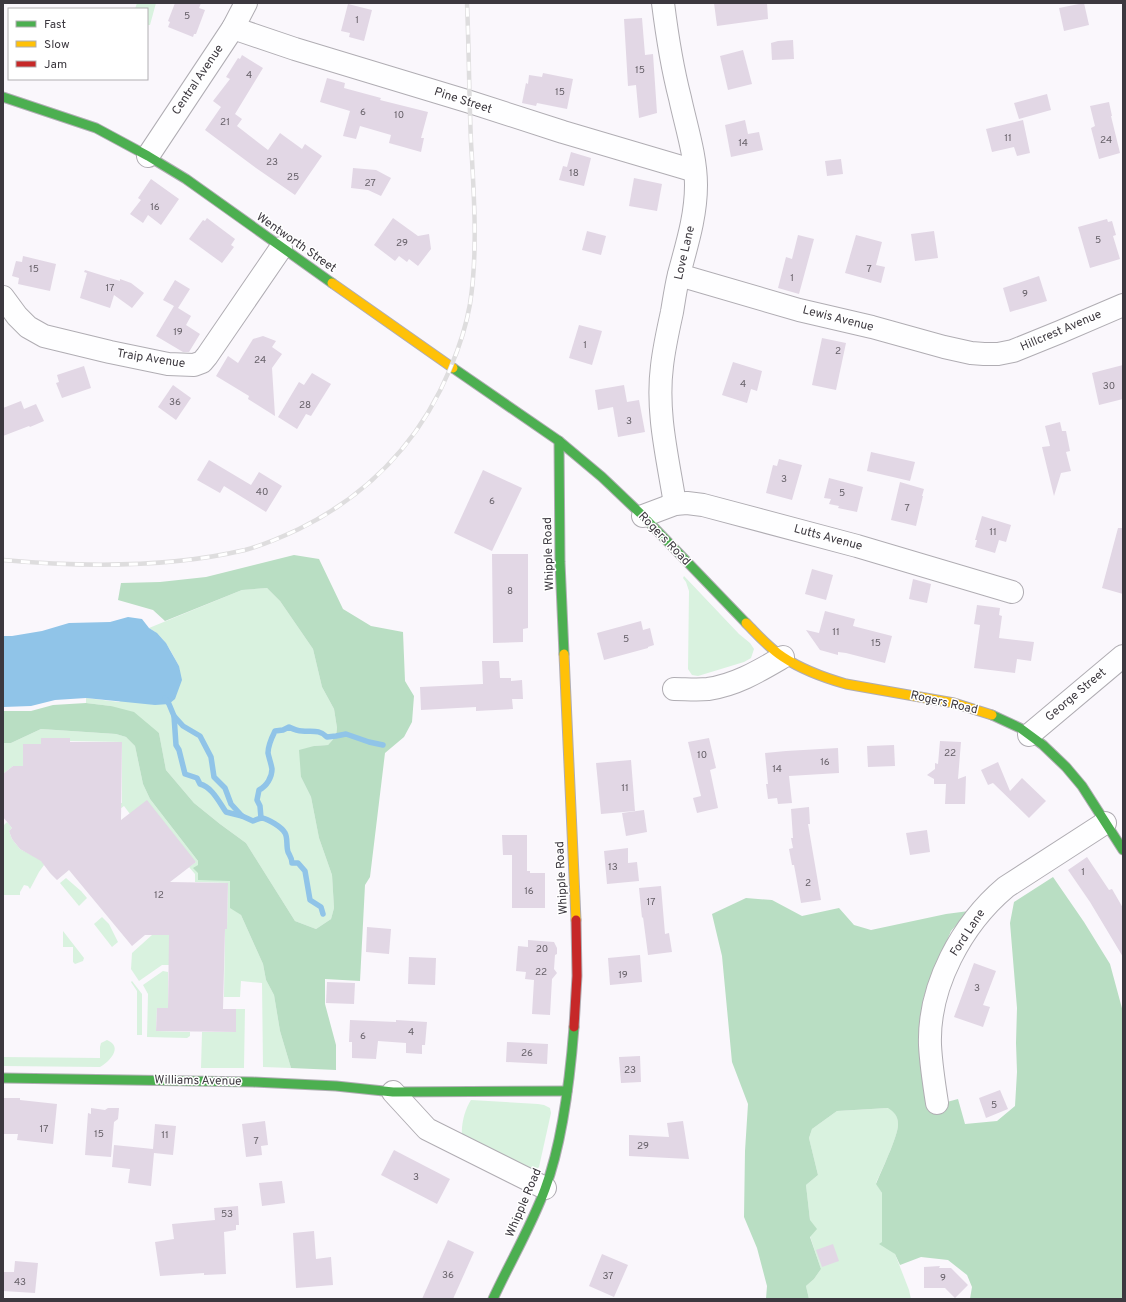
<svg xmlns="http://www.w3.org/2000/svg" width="1126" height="1302" font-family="Overpass,sans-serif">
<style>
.green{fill:#d9f2df}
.forest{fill:#b9dec3}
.water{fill:#90c4e8}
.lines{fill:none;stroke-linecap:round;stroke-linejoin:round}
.stream{stroke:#90c4e8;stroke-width:5.5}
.building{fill:#e2d7e5}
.street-casing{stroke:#b0adb3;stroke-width:24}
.fast-casing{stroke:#b0adb3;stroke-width:11}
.slow-casing{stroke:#b0adb3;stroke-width:11}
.jam-casing{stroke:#b0adb3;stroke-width:11}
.street{stroke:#fefeff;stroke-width:22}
.fast{stroke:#4caf50;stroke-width:9}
.slow{stroke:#ffc107;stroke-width:9}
.jam{stroke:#c62828;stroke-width:9}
.rail-casing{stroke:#deddde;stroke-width:4.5}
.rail{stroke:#fff;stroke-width:3;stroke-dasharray:9;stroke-linecap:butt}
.labels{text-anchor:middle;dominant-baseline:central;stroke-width:3;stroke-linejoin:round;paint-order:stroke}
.number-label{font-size:10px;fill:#666068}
.street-label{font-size:12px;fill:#3c383f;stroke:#fff}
</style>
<rect width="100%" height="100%" fill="#faf7fc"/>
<g class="green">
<polygon points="137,3 156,3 150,25 147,25 147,9 135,9"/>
<polygon points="684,576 739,634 750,643 754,649 751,658 744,662 698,676 692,675 688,669 689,591 686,582 683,578"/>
<path d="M267 588 280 601 313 649 322 687 334 709 337 728 336 736 328 745 314 746 301 777 311 797 319 838 332 875 334 908 331 919 316 929 295 921 246 843 220 824 194 803 166 770 159 733 111 706 86 703V698L119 702 179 666C170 650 165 637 149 628L242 590Z"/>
<polygon points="41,729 116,734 126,737 135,746 143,784 150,799 198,861 198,865 230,881 230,907 241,915 263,964 266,980 274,995 280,1031 291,1068 263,1067 262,983 241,981 240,997 224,997 225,929 227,929 228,883 195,882 195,874 189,867 196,862 130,814 124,806 116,812 109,803 122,803 122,742 70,741 70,738 42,738 41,744 23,744 23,766 13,766 3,774 3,743 11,743"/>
<polygon points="7,822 12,828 9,831 12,839 20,849 43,861 44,865 39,872 30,889 28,886 24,885 20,892 20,895 3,895 3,826"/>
<polygon points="66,878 81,891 87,898 79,906 60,883"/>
<polygon points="102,917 109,924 118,942 112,947 94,924"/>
<polygon points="63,931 84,958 83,961 75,964 73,962 73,947 63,947"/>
<polygon points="152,935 169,935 169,965 162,965 139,981 131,969 132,953"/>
<polygon points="163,971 168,972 168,1008 157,1008 156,1031 190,1032 190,1036 187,1038 147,1037 148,994 143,985"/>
<polygon points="132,981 142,994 142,1035 137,1035 137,991 131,982"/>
<polygon points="236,1009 245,1009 244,1068 201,1068 202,1032 236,1032"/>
<path d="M107 1040C124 1047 109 1062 100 1067L3 1066V1057L100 1058V1047L101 1043Z"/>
<path d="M471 1100 538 1104 544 1105 550 1108 551 1113 539 1167 535 1171 529 1170 462 1135C461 1124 465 1109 471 1100Z"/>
<path d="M889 1108C894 1112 898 1116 898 1124 899 1134 881 1172 876 1183L882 1193V1242L895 1254 909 1290 911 1299H809L806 1286 814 1279 821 1269 810 1236V1220L806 1185 818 1175 809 1138 812 1129 837 1111Z"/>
</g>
<g class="forest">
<polygon points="294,555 319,559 343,609 371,626 403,632 405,681 414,696 412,722 404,737 385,753 370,877 365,885 360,981 325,979 325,1004 336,1045 336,1070 291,1068 280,1031 274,995 266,980 263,964 241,915 230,908 230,881 198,880 198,873 193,868 198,865 198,861 150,799 143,784 135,746 126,737 116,734 41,729 11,743 3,743 3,711 31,711 53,705 86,703 111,706 134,712 159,733 166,770 194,803 220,824 246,843 295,921 316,929 331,919 334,908 332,875 319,838 311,797 301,777 299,750 314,746 328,745 336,736 337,728 334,709 322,687 313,649 280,601 267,588 242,590 165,621 153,610 118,600 121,583 160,582 206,577"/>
<path d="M1053 877 1084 922 1110 964 1123 1012V1299H970L972 1287 967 1275 948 1260 921 1257 900 1265 895 1254 879 1244 882 1242V1193L876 1184C881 1172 899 1134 898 1124 898 1116 894 1112 888 1108L837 1111 812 1129 809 1138 818 1175 806 1185 810 1220 817 1229 810 1237 821 1269 814 1279 806 1286 809 1299H766L767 1286 757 1248 744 1217 745 1151 748 1104 732 1062 722 956 712 914 746 898 772 900 802 916 839 908 854 925 871 930 946 914 969 911 951 931 924 996 920 1027 932 1106 958 1099 965 1124 997 1121 1015 1106 1017 1072 1016 1043 1017 1008 1010 923 1014 902Z"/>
</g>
<polygon class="water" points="128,617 142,619 149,628 157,633 166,643 179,666 182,680 175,699 169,704 155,705 86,698 55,700 31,706 3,707 3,636 12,636 42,631 69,623 110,622"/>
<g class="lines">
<g class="stream">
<path d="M165 698 169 704 174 716 183 726 200 736 211 757 214 777 225 788 231 804 242 816 253 821C256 820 259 818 262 818 268 819 282 827 285 833 288 838 286 846 288 852 290 856 292 858 292 863H298L305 871 310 900 321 907 323 914"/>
<path d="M174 716 176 745 179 750 185 774 197 778 200 784C212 787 219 802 226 812L242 816"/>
<path d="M261 818 260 806 257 800 259 790C267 786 272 777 272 769 271 763 269 758 268 753 268 746 272 737 275 731L283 730 289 727C293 729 297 731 302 731 312 732 319 729 327 737L336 736 346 734 369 742 383 745"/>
</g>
</g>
<g class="building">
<polygon points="175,3 201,3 199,8 205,10 196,34 194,34 193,37 168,27 170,22 168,21"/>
<polygon points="714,3 767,3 768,19 717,26"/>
<polygon points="1084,3 1089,25 1064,31 1059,8"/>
<polygon points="348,4 372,10 364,41 349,37 350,33 341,31"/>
<polygon points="642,18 645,55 653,54 657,113 639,118 636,85 628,86 624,19"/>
<polygon points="793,40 794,59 772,60 771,43 778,41"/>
<polygon points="743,50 752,84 728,90 720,56"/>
<polygon points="242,55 263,68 235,114 242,119 237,126 268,150 280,133 302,149 305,144 322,156 295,195 256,168 205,130 221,107 213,101 230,79 226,77 238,58 240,59"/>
<polygon points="543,73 573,79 567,109 537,103 536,106 522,103 526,83 528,84 529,75 542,77"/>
<polygon points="327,78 345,83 344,88 381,98 380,100 428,112 421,138 424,138 421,152 389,143 391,135 360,126 356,139 343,136 350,111 320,102"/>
<polygon points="1047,94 1051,110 1019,119 1014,103"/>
<polygon points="1109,102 1112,116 1111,116 1120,153 1099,159 1091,128 1095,126 1090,106"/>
<polygon points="745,120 748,134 759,132 763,150 731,157 725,125"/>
<polygon points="1023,120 1030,153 1017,156 1014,147 992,152 986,129"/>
<polygon points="571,152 591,158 584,186 559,180 563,166 567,167"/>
<polygon points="841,159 843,174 827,176 825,161"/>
<polygon points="353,168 376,170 391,178 381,196 368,190 351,188"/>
<polygon points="634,178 662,184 657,211 629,206"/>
<polygon points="151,179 179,199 161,225 148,215 143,223 130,214 141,200 138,198"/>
<polygon points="207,218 235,239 231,245 234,247 222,263 189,239 203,220 205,221"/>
<polygon points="393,218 418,236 429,234 431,249 418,266 409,259 407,262 399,256 395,261 374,245"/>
<polygon points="1107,219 1108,222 1112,221 1116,235 1113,236 1120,259 1090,268 1078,227"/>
<polygon points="587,231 606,236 601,255 582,250"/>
<polygon points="934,231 938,258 915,261 911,234"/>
<polygon points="798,235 814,239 799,294 778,288 786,257 792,259"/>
<polygon points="856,235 882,242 876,265 885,267 881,283 845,273"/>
<polygon points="23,256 56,264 50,291 18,284 19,278 12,276 16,261 22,262"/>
<polygon points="85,270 120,281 120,279 131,283 144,293 132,308 114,295 110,308 80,298 87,273 84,272"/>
<polygon points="1039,276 1047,301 1010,312 1003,288"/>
<polygon points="175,280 190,289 178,308 191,316 186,325 200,334 189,352 183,352 156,336 174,306 163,300"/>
<polygon points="579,325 602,331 592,365 569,358"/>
<polygon points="263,336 276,341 272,347 282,354 272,368 275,416 248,399 249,396 216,376 228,356 238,363 253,339"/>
<polygon points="822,338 846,343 836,390 812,385"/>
<polygon points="733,362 762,371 757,391 751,389 747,403 722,395"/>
<polygon points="1123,365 1123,399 1099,405 1092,373"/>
<polygon points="84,366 91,388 62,398 56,383 59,382 57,375"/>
<polygon points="312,373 331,384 311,416 306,414 297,429 278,417 299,382 304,385"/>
<polygon points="173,385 191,398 176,420 158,407"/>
<polygon points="624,385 627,402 639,400 645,432 618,437 613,407 598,410 595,390"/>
<polygon points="21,401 24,409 36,404 44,421 30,427 29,426 3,436 3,408"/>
<polygon points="1060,422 1062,431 1066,431 1070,451 1066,452 1071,471 1061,473 1054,496 1042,447 1050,446 1045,426"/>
<polygon points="871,452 915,462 910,481 867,471"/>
<polygon points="779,459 802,465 792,500 766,493 773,465 777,466"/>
<polygon points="209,460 251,485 259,472 282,486 266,512 224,486 220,493 197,480"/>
<polygon points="483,470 522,488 492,551 454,533"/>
<polygon points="829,478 863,487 857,512 838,508 839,506 829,504 831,499 824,498"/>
<polygon points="900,482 924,489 922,496 923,496 916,526 891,520"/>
<polygon points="982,516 1011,525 1006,542 999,540 995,553 975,547 977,540 975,540"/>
<polygon points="1118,528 1123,528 1123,594 1102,588"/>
<polygon points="492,554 528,554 528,628 523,629 523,642 493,643"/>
<polygon points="812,569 833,575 826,600 805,594"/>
<polygon points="913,579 931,584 927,603 909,599"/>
<polygon points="977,605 1000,608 999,615 1002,616 999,638 1034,642 1031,661 1017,659 1015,673 974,668 980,625 974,624"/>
<polygon points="825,611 855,619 853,626 892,636 885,663 846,653 838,652 838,655 820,650 806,630 819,633"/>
<polygon points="641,621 643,630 650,628 654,645 648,647 648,648 604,660 597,633"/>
<polygon points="482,661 499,661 500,678 511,678 511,681 522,680 523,699 512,699 513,709 476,711 476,707 421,710 420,687 483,684"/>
<polygon points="41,738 70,738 70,742 122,742 121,820 147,800 196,862 170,882 228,883 227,929 225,929 223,1009 236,1009 236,1032 156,1031 157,1008 168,1008 169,935 145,935 132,946 69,870 57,880 50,873 41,861 20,849 12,839 9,831 12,828 3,817 3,774 13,766 23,766 23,744 41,744"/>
<polygon points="709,738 716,768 710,770 718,808 697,813 693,798 701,796 688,742"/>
<polygon points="940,741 961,742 958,779 966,776 965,804 945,804 946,784 934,784 934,779 927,775 935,769 935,763 938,764"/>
<polygon points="894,745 895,766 868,767 867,746"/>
<polygon points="838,748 839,773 789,776 792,803 778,804 777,798 768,799 766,784 768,784 765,753 786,751"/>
<polygon points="631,760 635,811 601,814 596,763"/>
<polygon points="998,762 1010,791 1022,778 1046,801 1029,818 993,783 988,785 981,770"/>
<polygon points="809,807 810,824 808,824 821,900 801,903 794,865 792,865 789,849 793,848 791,838 793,838 791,809"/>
<polygon points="644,810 647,832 626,836 622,813"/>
<polygon points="927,830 930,852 910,855 906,833"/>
<polygon points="502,835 527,835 527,871 530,871 530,873 545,873 545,908 512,908 512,855 503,855"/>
<polygon points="628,848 628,863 637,862 639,881 607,884 604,851"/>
<polygon points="1087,857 1109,890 1112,889 1123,908 1123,957 1090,902 1068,870"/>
<polygon points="661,886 665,934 669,933 672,952 648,955 643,917 642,918 639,888"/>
<polygon points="367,927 391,929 389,954 366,952"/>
<polygon points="528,940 554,942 557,948 557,954 555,955 554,969 557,973 552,979 550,1015 532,1014 534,980 525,979 526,972 516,971 518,946 528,947"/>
<polygon points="640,955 642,982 610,985 608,958"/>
<polygon points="409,957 436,958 435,985 408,984"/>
<polygon points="974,963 996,971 983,1005 990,1007 983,1027 954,1017"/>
<polygon points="327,982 355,983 354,1004 326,1003"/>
<polygon points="350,1020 396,1022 396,1020 427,1022 425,1045 422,1045 422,1054 406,1053 406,1043 378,1041 376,1059 352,1058 352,1042 349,1042"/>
<polygon points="507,1042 548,1044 547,1064 506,1062"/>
<polygon points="640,1056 641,1082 621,1083 619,1057"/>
<polygon points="1000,1090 1008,1109 986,1118 979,1098"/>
<polygon points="3,1098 20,1098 20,1100 57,1104 53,1144 17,1140 18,1134 3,1134"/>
<polygon points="91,1108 105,1110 108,1108 119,1108 118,1119 114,1122 111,1157 85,1155 88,1113 91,1114"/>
<polygon points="265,1121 268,1145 261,1146 262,1155 246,1157 242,1124"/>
<polygon points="683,1121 689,1159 629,1156 629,1135 669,1137 667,1123"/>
<polygon points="155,1124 176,1126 173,1155 154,1153 151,1186 128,1183 130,1169 112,1167 114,1145 153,1149"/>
<polygon points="394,1150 450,1179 437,1204 381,1175"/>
<polygon points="282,1181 285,1203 262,1206 259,1183"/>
<polygon points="238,1206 239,1225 236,1225 236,1230 224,1232 226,1274 204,1275 204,1273 160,1276 155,1242 174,1239 172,1224 215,1220 214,1208"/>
<polygon points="314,1231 316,1259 331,1257 333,1285 296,1288 293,1233"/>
<polygon points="448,1240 474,1252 453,1299 422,1299"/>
<polygon points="833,1244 839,1261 822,1267 816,1250"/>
<polygon points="602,1254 628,1265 614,1297 589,1286"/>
<polygon points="15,1261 38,1263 35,1293 3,1291 3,1272 14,1272"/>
<polygon points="940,1266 939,1268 951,1268 968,1285 955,1298 945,1288 924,1288 924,1267"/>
</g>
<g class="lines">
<g class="street-casing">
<g id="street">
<path d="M663 3C667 35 672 67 680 98 686 126 696 156 696 185 696 216 687 244 679 274 676 286 674 300 672 312 668 330 664 348 662 366 656 413 668 459 675 504"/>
<polyline points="233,28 295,49 470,102 563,132 695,171"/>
<polyline points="148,156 233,28 246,3"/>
<polyline points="679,275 799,310 872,327 944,347 971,353 984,354 998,354 1013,351 1060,332 1123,305"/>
<polyline points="3,297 17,316 28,327 44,336 110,352 168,364 194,365 202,362 207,356 281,248"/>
<polyline points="643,516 675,504 687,503 703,505 857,546 1012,592"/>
<path d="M674 689C685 689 697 690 708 689 736 685 759 671 783 657"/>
<polyline points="1029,735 1123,656"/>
<polyline points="393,1092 427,1129 545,1188"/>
<path d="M937 1103C934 1084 931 1064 930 1045 928 986 962 924 1006 887L1105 823"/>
</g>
</g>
<g class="fast-casing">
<g id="fast">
<polyline points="3,97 96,128 148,156 186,179 332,283"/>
<polyline points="453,368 559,441 602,477 643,516 746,623"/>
<polyline points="559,441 560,562 564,654"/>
<polyline points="992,715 1020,728 1043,745 1066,767 1082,786 1123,850"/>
<polyline points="3,1078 253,1082 336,1086 393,1092 567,1091"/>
<path d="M493 1299C510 1262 531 1227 545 1189 563 1141 570 1079 574 1027"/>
</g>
</g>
<g class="slow-casing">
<g id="slow">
<polyline points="332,283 453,368"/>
<path d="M746 623C758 635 769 648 783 657 801 669 825 678 846 684L954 703 992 715"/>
<polyline points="564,654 576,920"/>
</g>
</g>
<g class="jam-casing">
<polyline id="jam" points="574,1027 577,976 576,920"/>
</g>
<use href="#street" class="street"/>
<use href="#fast" class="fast"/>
<use href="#slow" class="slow"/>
<use href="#jam" class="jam"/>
<g class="rail-casing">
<path id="rail" d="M3 560C81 567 168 568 245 550 264 545 282 537 299 529 370 494 420 441 450 369 459 348 466 327 470 304 478 253 474 194 471 142 469 96 469 49 467 3"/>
</g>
<use href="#rail" class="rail"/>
</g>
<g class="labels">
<g class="number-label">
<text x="187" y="16">5</text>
<text x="357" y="20">1</text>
<text x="640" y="70">15</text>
<text x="249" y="75">4</text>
<text x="560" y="92">15</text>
<text x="363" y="112">6</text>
<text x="399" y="115">10</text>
<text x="225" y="122">21</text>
<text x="1008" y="138">11</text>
<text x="1106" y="140">24</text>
<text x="743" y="143">14</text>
<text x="272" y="162">23</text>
<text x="574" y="173">18</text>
<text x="293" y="177">25</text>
<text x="370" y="183">27</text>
<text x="155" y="207">16</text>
<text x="1098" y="240">5</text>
<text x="402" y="243">29</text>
<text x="34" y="269">15</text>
<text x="869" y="269">7</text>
<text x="792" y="278">1</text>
<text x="110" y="288">17</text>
<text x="1025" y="294">9</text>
<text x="178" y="332">19</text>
<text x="585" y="345">1</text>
<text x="838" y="351">2</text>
<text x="260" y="360">24</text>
<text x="743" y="384">4</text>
<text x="1109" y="386">30</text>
<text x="175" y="402">36</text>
<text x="305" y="405">28</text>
<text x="629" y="421">3</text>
<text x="784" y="479">3</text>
<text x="262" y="492">40</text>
<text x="842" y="493">5</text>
<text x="492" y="501">6</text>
<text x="907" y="508">7</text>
<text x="993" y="532">11</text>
<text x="510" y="591">8</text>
<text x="836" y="632">11</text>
<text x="626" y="639">5</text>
<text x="876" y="643">15</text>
<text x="950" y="753">22</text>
<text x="702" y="755">10</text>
<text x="825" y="762">16</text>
<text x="777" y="769">14</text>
<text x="625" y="788">11</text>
<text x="613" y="867">13</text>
<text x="1083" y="872">1</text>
<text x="808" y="883">2</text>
<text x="529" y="891">16</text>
<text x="159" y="895">12</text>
<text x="651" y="902">17</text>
<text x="542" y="949">20</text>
<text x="541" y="972">22</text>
<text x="623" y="975">19</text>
<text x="977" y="988">3</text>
<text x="411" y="1032">4</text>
<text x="363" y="1036">6</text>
<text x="527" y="1053">26</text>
<text x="630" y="1070">23</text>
<text x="994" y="1105">5</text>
<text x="44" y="1129">17</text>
<text x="99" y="1134">15</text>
<text x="165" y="1135">11</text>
<text x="256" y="1141">7</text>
<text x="643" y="1146">29</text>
<text x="416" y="1177">3</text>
<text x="227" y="1214">53</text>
<text x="448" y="1275">36</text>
<text x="608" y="1276">37</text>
<text x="943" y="1278">9</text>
<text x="20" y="1282">43</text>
</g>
<g class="street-label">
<text transform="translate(198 80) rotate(-56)">Central Avenue</text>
<text transform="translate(463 101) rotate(18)">Pine Street</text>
<text transform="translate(296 243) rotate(35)">Wentworth Street</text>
<text transform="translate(685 253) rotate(-77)">Love Lane</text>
<text transform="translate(838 319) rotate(14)">Lewis Avenue</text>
<text transform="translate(1061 331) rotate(-23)">Hillcrest Avenue</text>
<text transform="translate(151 359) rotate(9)">Traip Avenue</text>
<text transform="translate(828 538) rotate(15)">Lutts Avenue</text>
<text transform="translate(664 539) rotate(46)">Rogers Road</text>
<text transform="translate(549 554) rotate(-92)">Whipple Road</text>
<text transform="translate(1076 695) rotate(-40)">George Street</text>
<text transform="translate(944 703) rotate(13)">Rogers Road</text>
<text transform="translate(562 878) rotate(-93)">Whipple Road</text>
<text transform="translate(968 933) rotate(-57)">Ford Lane</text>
<text transform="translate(198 1081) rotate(1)">Williams Avenue</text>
<text transform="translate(524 1203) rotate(-67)">Whipple Road</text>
</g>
</g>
<rect width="1126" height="1302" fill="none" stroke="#3c383f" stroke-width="8"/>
<rect x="8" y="8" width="140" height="72" fill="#ffffff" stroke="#b1afb2"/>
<rect x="16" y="21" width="20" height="6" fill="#4caf50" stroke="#b1afb2"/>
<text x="44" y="28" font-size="12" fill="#3c383f">Fast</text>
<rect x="16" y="41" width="20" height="6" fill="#ffc107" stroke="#b1afb2"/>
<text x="44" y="48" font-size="12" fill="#3c383f">Slow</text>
<rect x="16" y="61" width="20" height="6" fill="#c62828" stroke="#b1afb2"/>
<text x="44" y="68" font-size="12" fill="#3c383f">Jam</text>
</svg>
